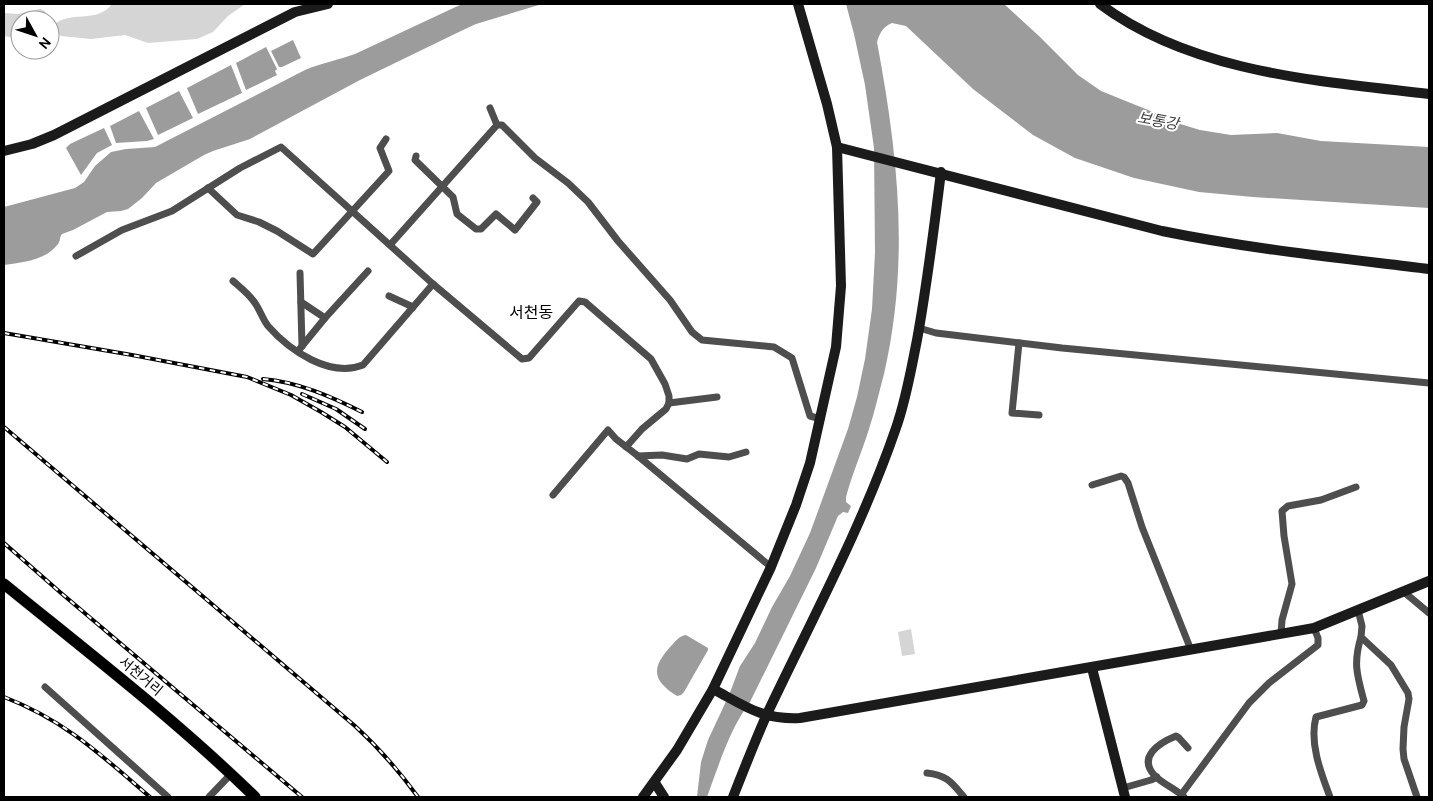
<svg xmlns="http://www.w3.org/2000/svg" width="1433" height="801" font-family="Cabin,'Noto Sans KR',sans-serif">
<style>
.green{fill:#d5d5d5}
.water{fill:#9c9c9c}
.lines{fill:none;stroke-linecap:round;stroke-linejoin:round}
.primary-casing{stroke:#dbdbdb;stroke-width:12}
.street{stroke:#4e4e4e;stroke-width:7}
.secondary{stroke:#1b1b1b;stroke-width:10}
.primary{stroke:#000;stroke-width:11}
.rail-casing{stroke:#000;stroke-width:4}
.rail{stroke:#fff;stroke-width:2;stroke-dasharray:5.5;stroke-linecap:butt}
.labels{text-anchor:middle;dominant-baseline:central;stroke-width:4;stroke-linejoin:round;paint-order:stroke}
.street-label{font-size:14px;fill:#000;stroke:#fff}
.water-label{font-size:15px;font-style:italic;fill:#3d3d3d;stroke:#fff}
.quarter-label{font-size:16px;fill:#000;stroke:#fff}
</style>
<rect width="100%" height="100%" fill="#fff"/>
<g class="green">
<path d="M112 4H245L228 16 213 32 197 39 148 43 125 35 91 39 61 36 56 32V23C74 11 98 23 112 4Z"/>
<polygon points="40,9 45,11 50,20 20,20 20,39 4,36 4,13 18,14"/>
<polygon points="911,629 915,654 902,656 898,632"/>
</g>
<g class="water">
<path d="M462 4H542L476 24 463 30 360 80 250 139 213 151 204 155 156 183 142 198 128 209 121 211 107 212 73 230 62 234C59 238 61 240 58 244 45 261 23 262 4 265V207L75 188 84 182 95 166 111 152 126 149 155 147 305 70C321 63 339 60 355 54Z"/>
<path d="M846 4H1004L1039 36 1078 75 1101 91 1158 114 1167 120 1200 130 1231 135 1277 133 1321 141 1429 147V208L1253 197 1199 192 1134 178 1075 158 1033 135 973 89 906 26 892 23C883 27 880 32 877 42 898 154 910 261 884 374 879 392 875 411 869 429 862 452 852 474 846 497V502L851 506 848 513 843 512 838 516 816 568 750 702C729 730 719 765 707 797H697L701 762 708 740 729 695 740 666 755 643 772 607 790 576 810 533 848 429 857 397 865 359 872 309 875 253 874 148 865 85 854 34Z"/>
<polygon points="293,40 301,58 282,67 279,67 271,51"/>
<polygon points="266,47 277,69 275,71 277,75 246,90 236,63"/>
<polygon points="231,65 242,93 198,114 187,88"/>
<polygon points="179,91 193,118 158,135 146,108"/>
<polygon points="139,111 154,139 147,141 116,143 110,126"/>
<polygon points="104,128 112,145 97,153 81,175 66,148 70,144"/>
<path d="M686 635 708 648V650L684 692 681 695 677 696C652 680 651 668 671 646 676 641 679 636 686 635Z"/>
</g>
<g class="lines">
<g class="primary-casing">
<path id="primary" d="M4 584C89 653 176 720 255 797"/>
</g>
<g class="street">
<polyline points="490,108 497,125"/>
<polyline points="416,156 415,160 453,197 457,214 476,229 481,229 496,214 515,230 537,202 533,198"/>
<polyline points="208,188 237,215 259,222 277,231 313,254 389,171 380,148 386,139"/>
<polyline points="390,245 497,125 502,125 535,158 568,183 588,202 618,241 670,300 692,332 702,340 774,347 792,358 810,416 821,419"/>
<polyline points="76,256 122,230 172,211 240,168 281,147 433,284 522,359 529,358 579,301 585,302 651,359 665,384 669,396 669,403 666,409 642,429 626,447"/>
<polyline points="300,273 302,346"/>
<path d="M233 281C241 288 249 294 255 303 260 310 263 320 268 326 290 351 330 378 363 365L433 284"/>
<polyline points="389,296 413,307"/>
<polyline points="301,302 325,318"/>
<polyline points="919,328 936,333 1062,348 1429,383"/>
<polyline points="1019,343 1012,413 1039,415"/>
<polyline points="298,351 325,318 368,271"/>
<polyline points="669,403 717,397"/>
<polyline points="638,456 662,455 687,459 699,454 729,457 746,452"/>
<polyline points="1092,485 1121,476 1124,477 1128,483 1142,527 1191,650"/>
<polyline points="553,495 608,430 616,439 638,456 771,567"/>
<polyline points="1404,592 1429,613"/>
<polyline points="1358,610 1362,626 1361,637 1391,665 1408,693 1409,699 1404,727 1403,749 1404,759 1417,797"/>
<polyline points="1281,634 1282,620 1292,584 1284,536 1282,511 1288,506 1321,500 1356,487"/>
<polyline points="45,687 168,797"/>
<path d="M927 773C947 775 952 783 964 797"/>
<polyline points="1123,788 1151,780 1157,777"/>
<polyline points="1181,795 1249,703 1269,683 1318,645 1318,638 1314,628"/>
<polyline points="209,797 231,774"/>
<path d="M1184 797C1176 789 1163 784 1155 776 1137 757 1159 743 1176 736L1179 738 1188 748"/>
<path d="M1330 797C1321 773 1309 743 1316 717L1362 705 1364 701C1357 675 1353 663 1361 637"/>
</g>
<g class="secondary">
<path d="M1100 4C1192 73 1319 81 1429 94"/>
<path d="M837 147 1162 231C1250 249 1340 258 1429 269"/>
<polyline points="4,151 32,144 54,135 295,12 328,4"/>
<polyline points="1092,668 1125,797"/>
<path d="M713 689C745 706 762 720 800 718L1314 628 1429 581"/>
<polyline points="655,783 664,797"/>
<polyline points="643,797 677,750 713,689 771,567 796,505 810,463 836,347 841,286 837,147 827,104 798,4"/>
<path d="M733 797C744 769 755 741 767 714 812 619 862 527 896 428 906 400 911 370 917 340 927 285 934 229 941 172"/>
</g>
<use href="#primary" class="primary"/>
<g class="rail-casing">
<g id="rail">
<polyline points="4,333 132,355 247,377 291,395 321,412 345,427 387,462"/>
<path d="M263 379C298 382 330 396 362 412"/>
<polyline points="302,394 336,409 365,429"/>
<path d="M4 427 355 726C379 748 399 771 418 797"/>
<polyline points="4,543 61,593 302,797"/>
<path d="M4 697C66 721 101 755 150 797"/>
</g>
</g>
<use href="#rail" class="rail"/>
</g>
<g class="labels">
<g class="street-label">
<text transform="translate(141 676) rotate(40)">서천거리</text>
</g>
<g class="water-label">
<text transform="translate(1158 121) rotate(10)">보통강</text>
</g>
<g class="quarter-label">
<text x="531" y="312">서천동</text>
</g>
</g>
<rect width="1433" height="801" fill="none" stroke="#000000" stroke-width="10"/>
<g transform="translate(35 35) rotate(130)"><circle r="24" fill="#ffffff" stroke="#999999"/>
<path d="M0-4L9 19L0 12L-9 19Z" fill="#000000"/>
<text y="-8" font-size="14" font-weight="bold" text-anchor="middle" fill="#000000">N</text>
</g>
</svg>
